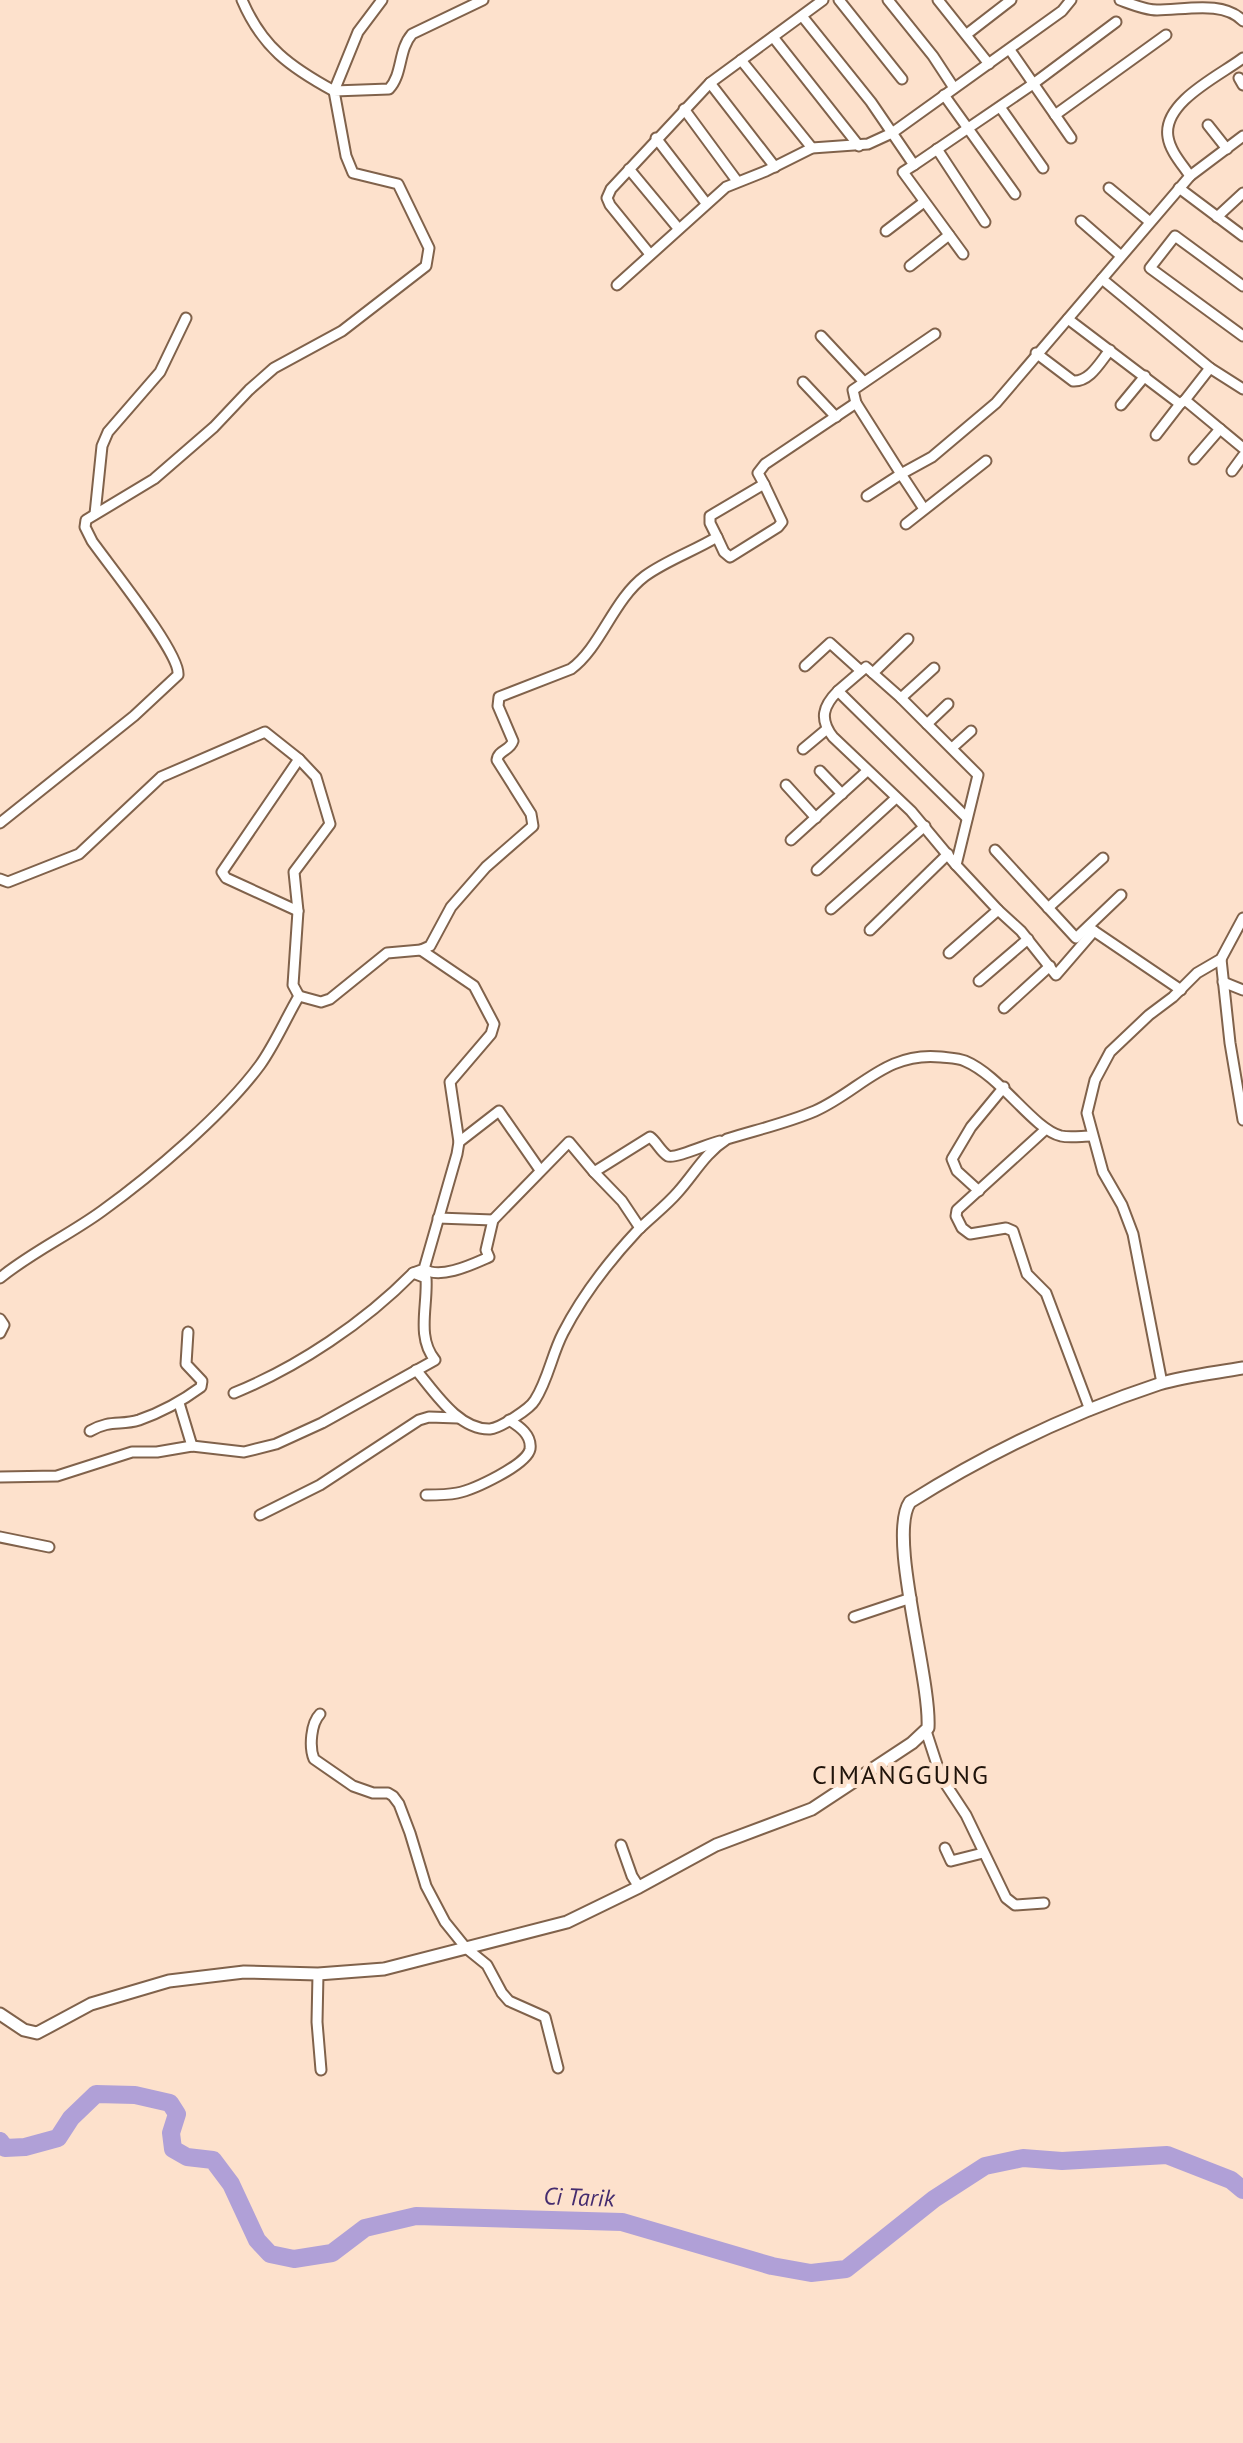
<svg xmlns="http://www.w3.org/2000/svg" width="1243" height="2443" font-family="'PT Sans',sans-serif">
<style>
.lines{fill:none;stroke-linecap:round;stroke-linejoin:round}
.river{stroke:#b0a0d7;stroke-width:18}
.minor-casing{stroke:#80624b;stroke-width:13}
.tertiary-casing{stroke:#80624b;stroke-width:15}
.minor{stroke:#fff;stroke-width:9}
.tertiary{stroke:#fff;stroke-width:11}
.labels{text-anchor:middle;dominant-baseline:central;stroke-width:8;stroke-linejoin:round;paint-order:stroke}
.water-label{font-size:24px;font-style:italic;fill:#452c6e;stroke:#fde1cc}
.quarter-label{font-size:26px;letter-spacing:2px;fill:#20140b;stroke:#fde1cc}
</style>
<rect width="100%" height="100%" fill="#fde1cc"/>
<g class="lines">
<polyline class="river" points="0,2141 5,2148 25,2147 58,2138 71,2118 96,2094 135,2095 170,2103 177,2114 171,2133 173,2149 187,2157 213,2160 231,2184 257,2240 270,2254 294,2259 332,2253 365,2228 416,2216 622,2222 772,2266 811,2273 846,2269 934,2199 985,2166 1023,2158 1062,2161 1167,2155 1231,2180 1243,2190"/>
<g class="minor-casing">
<g id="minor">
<path d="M242 0C262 47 290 67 334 91L358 32 382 0"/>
<polyline points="839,0 902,79"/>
<polyline points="888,0 933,56 954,88"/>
<polyline points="938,0 989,64"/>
<path d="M1120 0C1131 4 1145 10 1157 10 1184 10 1224 0 1243 21"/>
<polyline points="802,16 871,102 914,165 903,172 963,254"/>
<polyline points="967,34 1011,0"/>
<polyline points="773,37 859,146"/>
<polyline points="1010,50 1071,138"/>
<polyline points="741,60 812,148"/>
<polyline points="1239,78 1243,85"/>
<polyline points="710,83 775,167"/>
<polyline points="944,95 1015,194"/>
<polyline points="1000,107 1043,168"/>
<polyline points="684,109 737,181"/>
<polyline points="1055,115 1166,35"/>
<polyline points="1208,125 1227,149"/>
<polyline points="656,138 706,203"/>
<polyline points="937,149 985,222"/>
<polyline points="914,165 1033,84 1116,22"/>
<polyline points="629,169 678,228"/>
<path d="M1190 176C1182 164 1170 151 1168 137 1162 102 1221 75 1243 58"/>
<polyline points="1109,188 1150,222"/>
<polyline points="1179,188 1243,236"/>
<polyline points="1217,217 1243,193"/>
<polyline points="1081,221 1121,256"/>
<polyline points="886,231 924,202"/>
<polyline points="649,253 610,205 607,198 611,189 710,83 823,0"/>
<polyline points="910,266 949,235"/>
<polyline points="617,285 726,187 766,171 812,148 868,144 892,133 1062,11 1071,0"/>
<polyline points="1243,286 1175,236 1150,268 1243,336"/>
<polyline points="1068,319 1180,404 1185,400 1210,368 1102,279"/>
<polyline points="821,336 864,382"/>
<path d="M1036 353 1073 381C1090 382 1100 362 1110 350"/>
<polyline points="1210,368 1243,389"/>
<polyline points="803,382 836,417"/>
<polyline points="1185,400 1243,448"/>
<polyline points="856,403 853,390 935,334"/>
<polyline points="1121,405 1145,376"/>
<polyline points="1156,435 1180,404"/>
<polyline points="1194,459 1220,429"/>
<polyline points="1232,471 1243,456"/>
<polyline points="867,496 901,474 924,509"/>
<polyline points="95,514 102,446 108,432 160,372 186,318"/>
<polyline points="906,524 986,461"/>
<polyline points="717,537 724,552 730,557 778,527 782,522 764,484"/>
<polyline points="805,666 830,643 861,671"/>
<polyline points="873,673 908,639"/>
<polyline points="838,691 866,667 901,698 934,668"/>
<polyline points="901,698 978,775 956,865 998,910 949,953"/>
<polyline points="927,724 948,704"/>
<polyline points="952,748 971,731"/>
<polyline points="803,749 827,729"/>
<polyline points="820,771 842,794"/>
<polyline points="786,785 816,818"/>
<path d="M0 823 134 716 178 675C181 654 108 564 92 541L85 527 86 520 154 479 214 427 249 390 274 368 342 331 426 266 429 248 398 184 353 173 346 156 334 91 389 89C403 74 398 50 412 34L483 0"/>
<polyline points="791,840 867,771"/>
<polyline points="995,850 1076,938 1121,895"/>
<path d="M956 865 911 811 833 737C819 719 823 706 838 691L967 818"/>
<polyline points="817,870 896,798"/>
<polyline points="0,879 8,882 79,854 161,777 265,732 299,759 222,872 226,878 298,911"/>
<polyline points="1048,908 1103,858"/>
<polyline points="831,909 925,826"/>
<polyline points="998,910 1021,931 1056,975 1094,931"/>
<polyline points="1091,929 1181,990"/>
<polyline points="870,930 948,854"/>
<polyline points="1221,959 1230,1043 1243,1120"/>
<polyline points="979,981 1028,939"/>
<polyline points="1223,982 1243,990"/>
<polyline points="299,996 293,985 298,911 294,872 330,824 316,777 299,759"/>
<polyline points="1004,1008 1050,966"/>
<polyline points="1046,1129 957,1210 956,1216 962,1228 970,1234 1006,1228 1013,1231 1027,1274 1046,1293 1090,1410"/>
<polyline points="459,1142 499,1111 540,1170"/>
<polyline points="594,1172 622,1201 640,1228"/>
<polyline points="979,1191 957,1171 952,1159 971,1127 1004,1087"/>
<polyline points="438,1218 493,1220"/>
<path d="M424 1269C440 1280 473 1264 489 1257L486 1250 493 1220 569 1142 594 1172 650 1137C656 1141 661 1152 668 1156 675 1159 710 1143 720 1141"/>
<path d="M0 1278C32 1252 69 1235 102 1211 152 1175 224 1114 260 1065 275 1044 286 1018 299 996L321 1002 330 999 387 953 421 950"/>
<polyline points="0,1319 4,1325 0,1333"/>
<path d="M416 1370C434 1391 458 1430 490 1429 500 1428 530 1409 535 1400 548 1380 552 1354 563 1333 583 1294 609 1261 638 1230 651 1217 666 1206 678 1192 695 1173 705 1153 727 1139 756 1130 787 1123 815 1111 860 1091 886 1051 941 1057 949 1058 958 1058 965 1061 1001 1076 1033 1129 1061 1136 1070 1138 1082 1136 1092 1136"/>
<polyline points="1162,1383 1133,1234 1122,1205 1103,1172 1087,1113 1095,1080 1110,1052 1149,1015 1173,997 1197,973 1221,959 1243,918"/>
<path d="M234 1393C298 1367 365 1322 413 1273"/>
<polyline points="179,1403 192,1446"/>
<path d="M90 1431C111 1419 120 1426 139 1420 162 1412 182 1401 201 1387L202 1381 186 1364 188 1332"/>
<path d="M0 1477 57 1476 132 1452H157L192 1446 244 1452 276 1444 322 1423 435 1360C416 1337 428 1306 426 1278L413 1273 424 1269 457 1154 459 1142 450 1082 491 1034 494 1024 474 986 421 950 430 946 451 907 486 867 533 826 531 814 497 760C498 750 510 751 513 741L498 706 499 697 571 669C601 647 613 600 645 576 667 560 694 551 717 537L710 523V516L764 484 758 473 765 464 856 403 901 474 932 457 996 403 1190 176 1243 136"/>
<path d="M426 1495C436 1495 447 1495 457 1493 473 1490 527 1465 530 1449 532 1435 519 1426 509 1420"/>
<polyline points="260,1515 320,1485 419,1420 429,1417 458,1418"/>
<polyline points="0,1537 49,1547"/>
<polyline points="854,1617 911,1598"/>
<path d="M320 1714C311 1723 309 1747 314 1759L353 1786 373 1793H388L393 1796 399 1804 410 1833 426 1886 445 1922 466 1948 487 1965 502 1993 509 2001 545 2017 558 2068"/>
<polyline points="926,1731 941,1777 966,1815 1006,1898 1015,1905 1044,1903"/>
<polyline points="621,1845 632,1876 639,1887"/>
<polyline points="945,1848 951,1861 983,1853"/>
<polyline points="318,1974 317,2022 321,2070"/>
</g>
</g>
<g class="tertiary-casing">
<path id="tertiary" d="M0 2014 24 2030 37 2033 91 2004 169 1981 244 1972 318 1974 384 1969 567 1922 639 1887 716 1845 812 1809 912 1743 928 1728C931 1678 887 1535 910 1502 988 1453 1071 1413 1159 1384 1185 1376 1215 1373 1243 1368"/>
</g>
<use href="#minor" class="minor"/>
<use href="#tertiary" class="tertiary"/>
</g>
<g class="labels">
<g class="water-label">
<text transform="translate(579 2197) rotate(2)">Ci Tarik</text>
</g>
<g class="quarter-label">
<text x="901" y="1774">CIMANGGUNG</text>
</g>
</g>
</svg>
